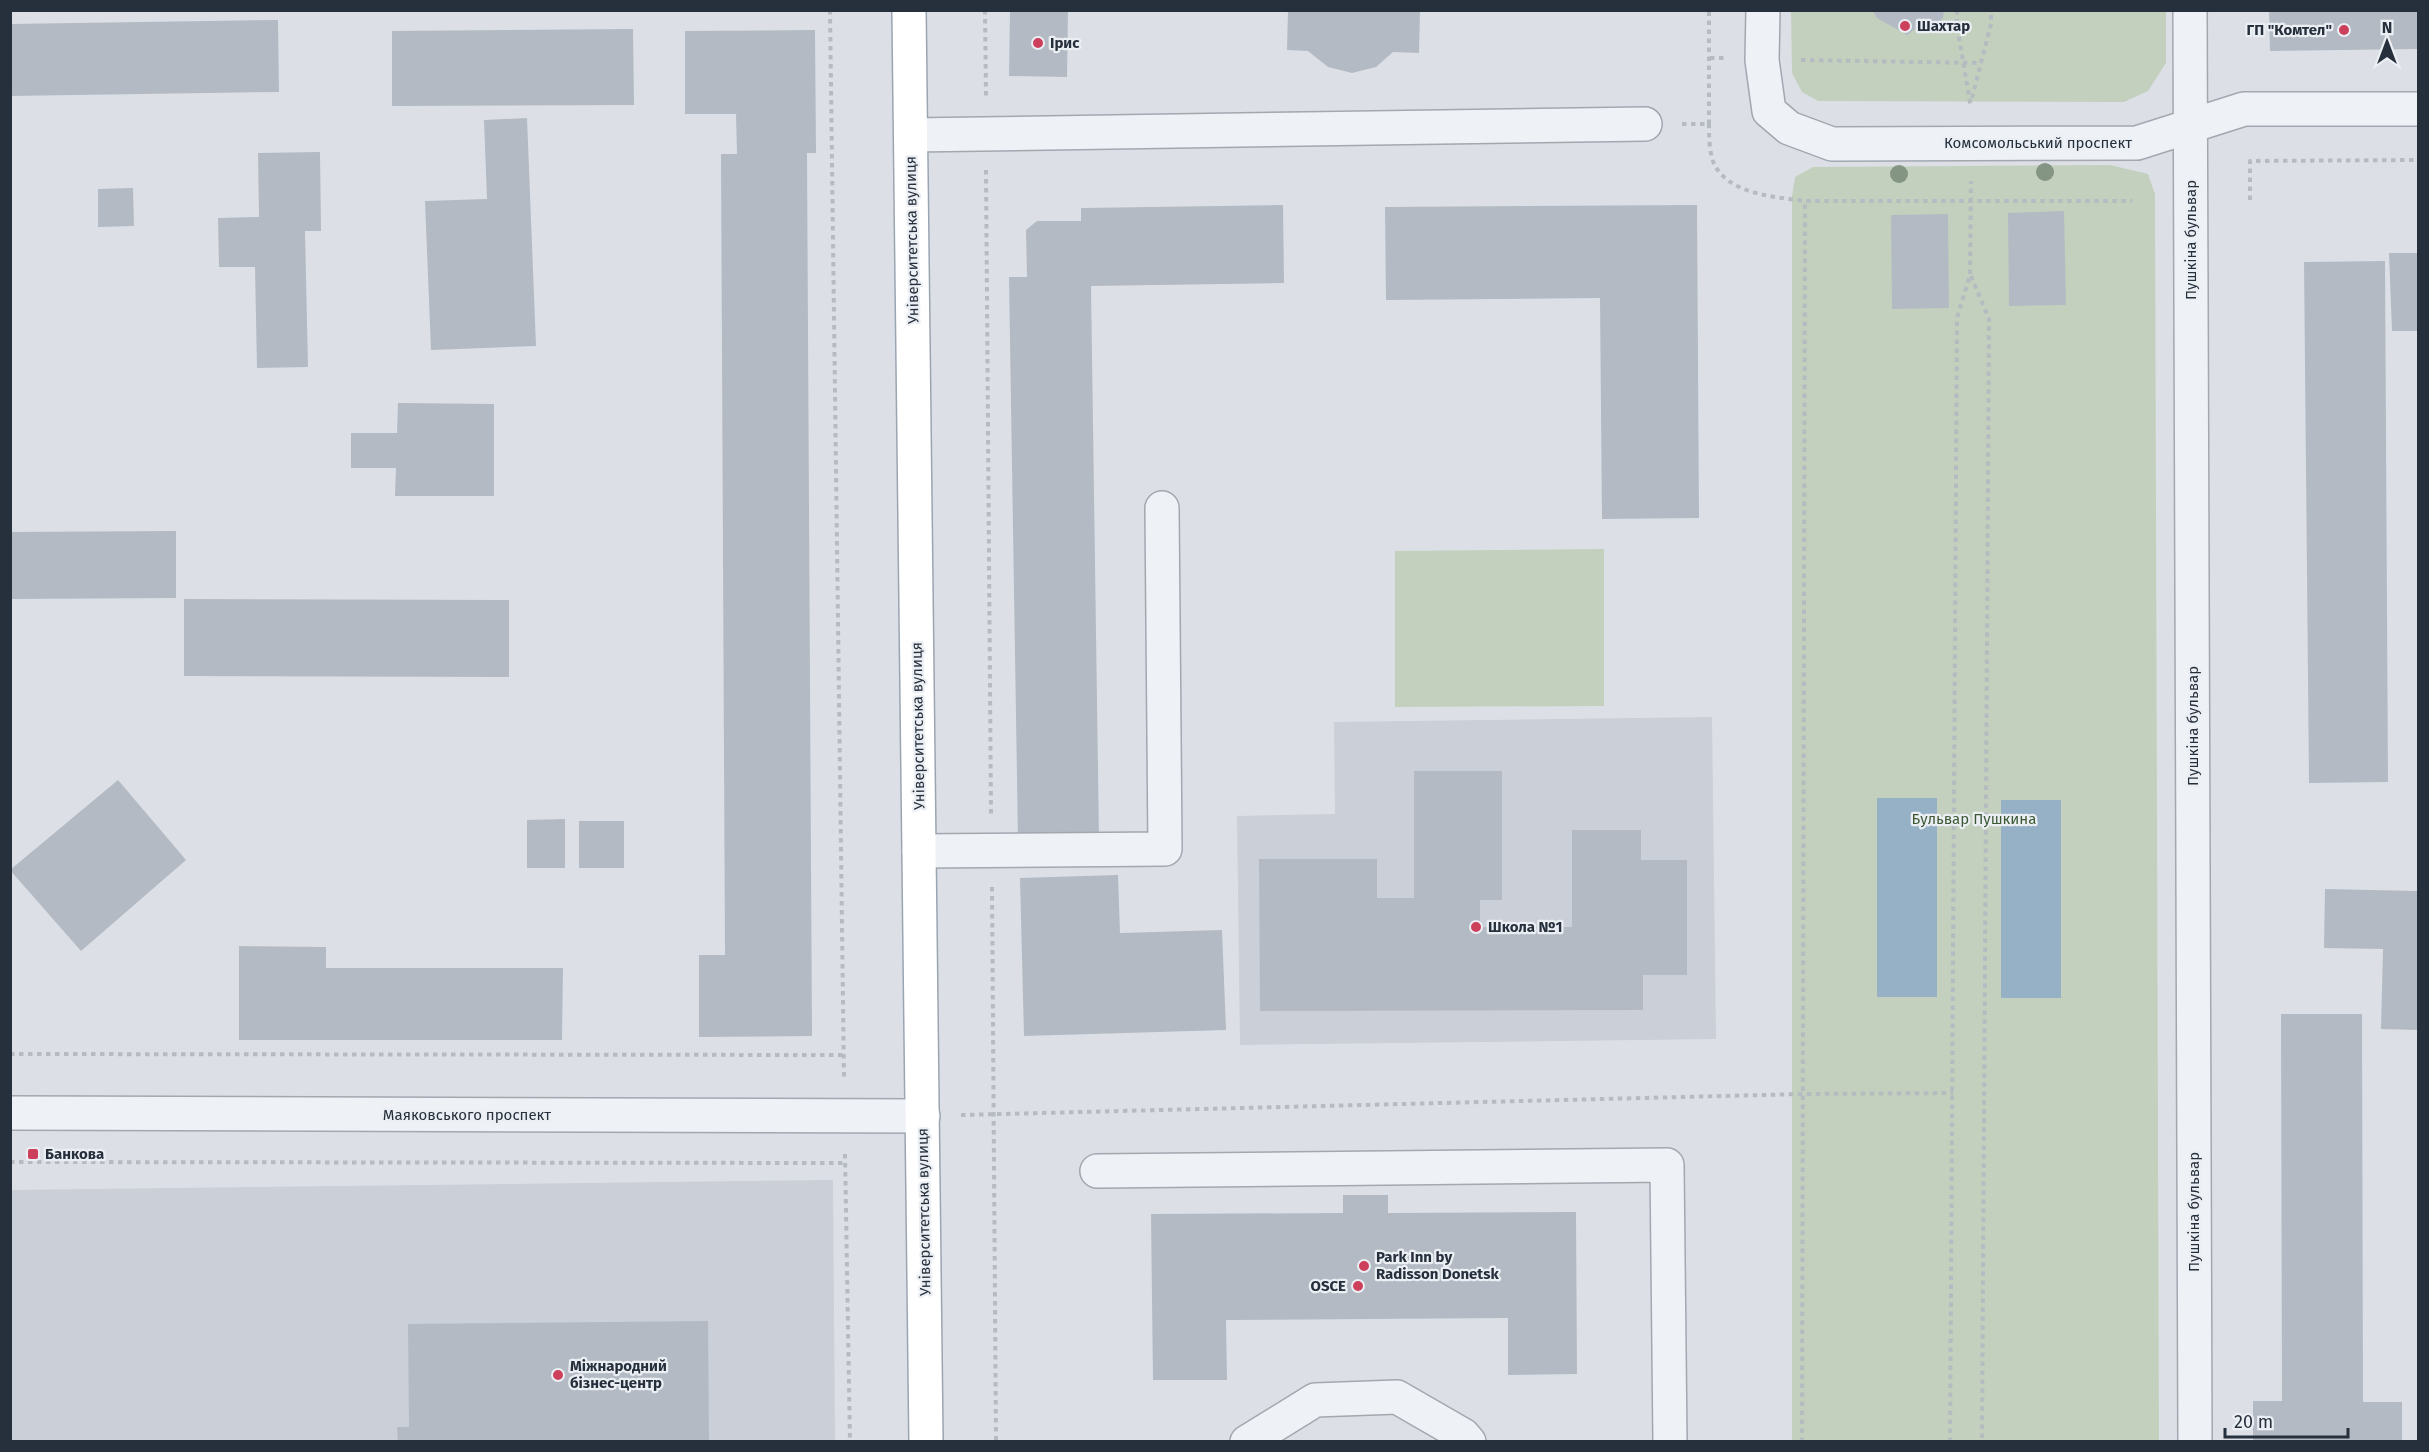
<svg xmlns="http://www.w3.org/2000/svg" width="2429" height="1452" font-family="'Fira Sans',sans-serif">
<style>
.built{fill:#cacfd8}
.green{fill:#c3d0bd}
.water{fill:#96b0c6}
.building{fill:#b3bac3}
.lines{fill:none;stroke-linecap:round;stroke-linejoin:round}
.minor-casing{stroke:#a2a7b0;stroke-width:36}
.major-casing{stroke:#9ba5b2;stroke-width:36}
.path{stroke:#b6bbc1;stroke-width:4;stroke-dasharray:4.5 4.5;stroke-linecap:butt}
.minor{stroke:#eef1f5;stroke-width:33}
.major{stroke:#fff;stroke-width:33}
.tree{fill:#849584}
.poi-dot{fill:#cc405b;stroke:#ebeff4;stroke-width:2}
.labels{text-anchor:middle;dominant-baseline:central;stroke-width:4.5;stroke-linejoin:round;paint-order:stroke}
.poi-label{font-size:15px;font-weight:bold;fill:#262f3c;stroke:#ebeff4;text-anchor:start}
.street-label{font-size:15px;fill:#262f3c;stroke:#ebeff4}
.park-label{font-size:15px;fill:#3c5833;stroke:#ebeff4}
</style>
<rect width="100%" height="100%" fill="#dce0e6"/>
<g class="built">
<polygon points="1712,717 1716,1039 1240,1045 1237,816 1335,814 1334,722"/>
<polygon points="833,1180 835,1441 11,1441 10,1190"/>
</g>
<g class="green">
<polygon points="1791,11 2166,11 2166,63 2148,91 2124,102 1818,101 1802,92 1792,73"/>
<polygon points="2110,165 2148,174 2155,194 2159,1441 1792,1442 1792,196 1795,177 1813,167"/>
<polygon points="1604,549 1604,706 1395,707 1395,551"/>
</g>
<g class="water">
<rect x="1877" y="798" width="60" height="199"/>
<rect x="2001" y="800" width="60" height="198"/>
</g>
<g class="building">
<polygon points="1010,10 1068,10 1067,77 1009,76"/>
<polygon points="1288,10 1420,10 1419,53 1393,52 1376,67 1352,73 1328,67 1308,51 1287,50"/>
<polygon points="1872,10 1944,10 1943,18 1933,31 1925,22 1907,35 1877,18"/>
<polygon points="2269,10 2418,11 2418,49 2270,51"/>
<polygon points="278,20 279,92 10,96 10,24"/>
<polygon points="633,29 634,105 392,106 392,31"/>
<polygon points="815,30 816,153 807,153 812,1036 699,1037 699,955 725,955 721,154 737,154 736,114 685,114 685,31"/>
<polygon points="527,118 536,346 431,350 425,201 487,199 484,120"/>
<polygon points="320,152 321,231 305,231 308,367 257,368 255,267 219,267 218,218 259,217 258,153"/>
<polygon points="133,188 134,226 98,227 98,189"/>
<polygon points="1283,205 1284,283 1091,286 1099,840 1018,841 1009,277 1027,277 1026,230 1037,221 1081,221 1081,208"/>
<polygon points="1697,205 1699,518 1602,519 1600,298 1386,300 1385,207"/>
<polygon points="2064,211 2066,305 2009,306 2008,213"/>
<polygon points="1948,214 1949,308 1892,309 1891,215"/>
<polygon points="2389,253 2418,253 2418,331 2392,331"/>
<polygon points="2385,261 2388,782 2309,783 2304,262"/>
<polygon points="398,403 494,404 494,496 395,496 396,468 351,468 351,433 397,433"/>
<polygon points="176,531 176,598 10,599 10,532"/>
<polygon points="184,599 509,600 509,677 184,676"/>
<polygon points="1414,771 1502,771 1502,900 1480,900 1480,927 1572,927 1572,830 1641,830 1641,860 1687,860 1687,975 1643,975 1643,1010 1260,1011 1259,859 1377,859 1377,898 1414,898"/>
<polygon points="118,780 186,860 81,951 10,870"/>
<polygon points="565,819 565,868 527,868 527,820"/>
<rect x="579" y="821" width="45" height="47"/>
<polygon points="1118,875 1120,933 1222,930 1226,1030 1024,1036 1020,878"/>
<polygon points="2325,889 2418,891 2418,1030 2381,1029 2383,949 2324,948"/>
<polygon points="239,946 326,947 326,968 563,968 562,1040 239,1040"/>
<polygon points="2281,1014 2362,1014 2363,1402 2402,1402 2402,1442 2253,1442 2253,1401 2282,1401"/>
<polygon points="1343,1195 1388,1195 1388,1213 1576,1212 1577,1374 1508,1375 1508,1318 1226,1320 1227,1380 1153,1380 1151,1214 1343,1213"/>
<polygon points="708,1321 709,1442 398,1442 397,1427 409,1427 408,1324"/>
</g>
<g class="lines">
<g class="minor-casing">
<g id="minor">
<polyline points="1763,10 1762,60 1769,111 1789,128 1832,144 2137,143 2244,109 2418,109"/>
<polyline points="2190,10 2195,1442"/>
<polyline points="911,135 1645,124"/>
<polyline points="919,851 1165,849 1162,508"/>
<polyline points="10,1113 923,1116"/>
<polyline points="1097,1171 1667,1165 1670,1442"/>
<polyline points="1247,1442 1315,1400 1397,1397 1463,1435 1469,1442"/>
</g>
</g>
<g class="major-casing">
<polyline id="major" points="909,10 926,1442"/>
</g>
<g class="path">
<polyline points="830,10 844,1078"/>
<polyline points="985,10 986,97"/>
<polyline points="1957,10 1957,26 1971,108"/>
<polyline points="1710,58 1724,58"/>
<polyline points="1801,60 1980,63"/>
<polyline points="1972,98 1991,24 1991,10"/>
<path d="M1682 124H1709C1709 136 1709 154 1715 166 1732 195 1776 197 1805 201H2132"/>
<polyline points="1709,124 1709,10"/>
<polyline points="986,170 991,814"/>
<polyline points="2250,200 2250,161 2418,160"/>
<polyline points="1971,276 1989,319 1982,1442"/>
<polyline points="992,887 996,1442"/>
<polyline points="10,1054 843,1055"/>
<polyline points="961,1115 1803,1094 1953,1093"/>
<polyline points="845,1154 850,1442"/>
<polyline points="10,1162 845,1163"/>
<polyline points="1802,1442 1805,201"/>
<polyline points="1950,1442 1957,318 1970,275 1971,181"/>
</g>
<use href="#minor" class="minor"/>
<use href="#major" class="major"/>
</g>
<g class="tree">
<circle cx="2045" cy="172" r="9"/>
<circle cx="1899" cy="174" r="9"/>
</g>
<g class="poi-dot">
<circle cx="1905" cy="26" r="6"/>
<circle cx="2344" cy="30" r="6"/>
<circle cx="1038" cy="43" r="6"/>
<circle cx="1476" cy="927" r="6"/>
<rect x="27" y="1148" width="12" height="12" rx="3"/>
<circle cx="1364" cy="1266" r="6"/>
<circle cx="1358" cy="1286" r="6"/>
<circle cx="558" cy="1375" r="6"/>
</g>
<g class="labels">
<g class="poi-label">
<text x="1917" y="26">Шахтар</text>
<text x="2332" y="30" text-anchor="end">ГП "Комтел"</text>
<text x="1050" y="43">Ірис</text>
<text x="1488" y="927">Школа №1</text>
<text x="45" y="1154">Банкова</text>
<text x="1376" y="1257">Park Inn by<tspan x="1376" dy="17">Radisson Donetsk</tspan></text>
<text x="1346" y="1286" text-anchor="end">OSCE</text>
<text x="570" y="1366">Міжнародний<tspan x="570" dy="17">бізнес-центр</tspan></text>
</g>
<g class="street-label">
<text x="2038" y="143">Комсомольський проспект</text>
<text transform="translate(912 240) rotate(-91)">Університетська вулиця</text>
<text transform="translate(2191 240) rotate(-90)">Пушкіна бульвар</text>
<text transform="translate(918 726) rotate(-91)">Університетська вулиця</text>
<text transform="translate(2193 726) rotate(-90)">Пушкіна бульвар</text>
<text x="467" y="1115">Маяковського проспект</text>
<text transform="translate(924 1212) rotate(-91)">Університетська вулиця</text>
<text transform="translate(2194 1212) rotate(-90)">Пушкіна бульвар</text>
</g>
<g class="park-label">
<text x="1974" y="819">Бульвар Пушкина</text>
</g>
</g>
<rect width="2429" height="1452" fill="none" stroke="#262f3c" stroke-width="24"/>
<g transform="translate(2387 42)" stroke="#ebeff4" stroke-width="4.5" paint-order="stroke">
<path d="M0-4.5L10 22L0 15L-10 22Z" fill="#262f3c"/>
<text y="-9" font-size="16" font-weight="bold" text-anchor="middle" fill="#262f3c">N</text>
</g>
<path d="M2225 1428v9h123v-9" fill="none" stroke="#262f3c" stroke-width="3"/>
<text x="2234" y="1428" font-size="18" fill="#262f3c" stroke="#ebeff4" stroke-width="4.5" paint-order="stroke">20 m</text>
</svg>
